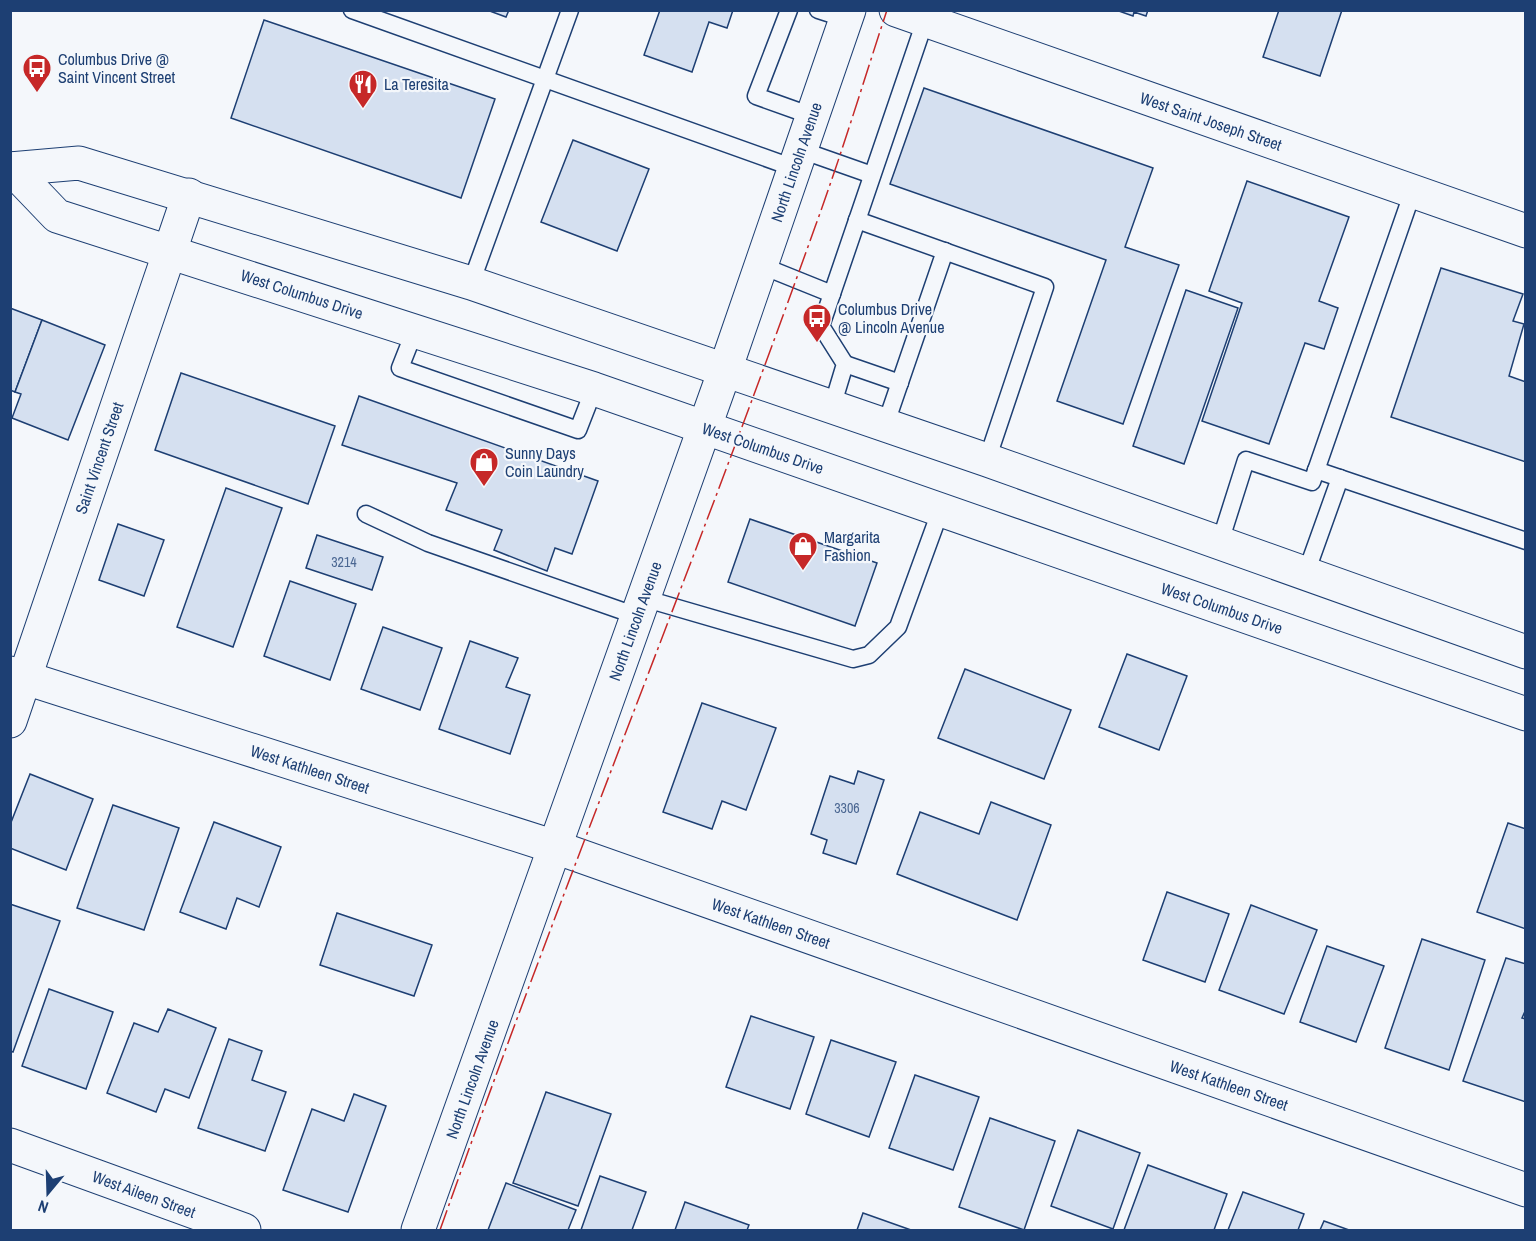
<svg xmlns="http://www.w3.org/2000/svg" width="1536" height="1241" font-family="'Archivo Narrow',sans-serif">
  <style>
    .building { fill: #d5e0f0; stroke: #1d3f73; stroke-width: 1.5 }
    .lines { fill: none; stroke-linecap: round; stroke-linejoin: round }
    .service-casing { stroke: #1d3f73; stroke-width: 19 }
    .minor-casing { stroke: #1d3f73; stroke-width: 35 }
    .secondary-casing { stroke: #1d3f73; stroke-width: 35 }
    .service { stroke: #f4f7fb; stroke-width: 16 }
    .minor { stroke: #f4f7fb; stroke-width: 33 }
    .secondary { stroke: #f4f7fb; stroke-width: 33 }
    .power { stroke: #c62828; stroke-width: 1.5; stroke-dasharray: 21 4.5 3 4.5; stroke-linecap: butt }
    .labels { text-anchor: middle; stroke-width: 4.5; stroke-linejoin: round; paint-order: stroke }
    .number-label { font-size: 14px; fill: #4b6792 }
    .poi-label { font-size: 16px; fill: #1d3f73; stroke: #f4f7fb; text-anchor: start }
    .street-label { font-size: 16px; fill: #1d3f73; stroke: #f4f7fb }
  </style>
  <rect width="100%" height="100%" fill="#f4f7fb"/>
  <!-- building -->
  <g class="building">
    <polygon points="487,10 509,10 506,17"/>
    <polygon points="660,10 733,10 727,28 709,22 692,72 644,55"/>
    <polygon points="1116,10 1148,10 1146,16 1134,12 1133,16"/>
    <polygon points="1279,10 1342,10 1320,76 1263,57"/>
    <polygon points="264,20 495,99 461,198 231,118"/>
    <polygon points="924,88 1153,168 1125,247 1179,265 1123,424 1057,401 1106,260 890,184"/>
    <polygon points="573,140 649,169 617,251 541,222"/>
    <polygon points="1247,181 1349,217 1319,301 1338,308 1324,349 1305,343 1269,444 1202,421 1242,303 1209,291"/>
    <polygon points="1441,268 1523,294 1513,321 1524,324 1509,376 1526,382 1526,462 1391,417"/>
    <polygon points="1186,290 1238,308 1184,464 1133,446"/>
    <polygon points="10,308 42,320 15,392 10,390"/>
    <polygon points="42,320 105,345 68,440 12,418 21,394 15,392"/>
    <polygon points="181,373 335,426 308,504 155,450"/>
    <polygon points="359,396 598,481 572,554 555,548 547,571 494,550 502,530 446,510 457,483 342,445"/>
    <polygon points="226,488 282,508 233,647 177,627"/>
    <polygon points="750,519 877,563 855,626 728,582"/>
    <polygon points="118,524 164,540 144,596 99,580"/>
    <polygon points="317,535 383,557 372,590 306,568"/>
    <polygon points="290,581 356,604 330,680 264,656"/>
    <polygon points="383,627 442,648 420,710 361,689"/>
    <polygon points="470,641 518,658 506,687 530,695 510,754 439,729"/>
    <polygon points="1127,654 1187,676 1159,750 1099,727"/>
    <polygon points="965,669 1071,710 1044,779 938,738"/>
    <polygon points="702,703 776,728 746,810 722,801 712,829 663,812"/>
    <polygon points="858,771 884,780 856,864 823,853 827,840 811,834 830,776 854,784"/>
    <polygon points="30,774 93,799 66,870 10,848 10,825"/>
    <polygon points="991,802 1051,825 1017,920 897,874 920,812 979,834"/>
    <polygon points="113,805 179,828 144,930 77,908"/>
    <polygon points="214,822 281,847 259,907 237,898 226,929 180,912"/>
    <polygon points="1508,823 1526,829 1526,929 1477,912"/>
    <polygon points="1167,892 1229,914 1205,982 1143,960"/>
    <polygon points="10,904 60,921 13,1052 10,1051"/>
    <polygon points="1251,905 1317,930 1284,1014 1219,990"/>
    <polygon points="337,913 432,945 414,996 320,965"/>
    <polygon points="1422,939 1485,960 1449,1070 1385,1048"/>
    <polygon points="1327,946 1384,966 1356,1042 1300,1022"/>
    <polygon points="1506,958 1526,964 1526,1009 1522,1018 1526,1019 1526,1102 1463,1081"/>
    <polygon points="49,989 113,1012 86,1089 22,1066"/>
    <polygon points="168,1009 216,1028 189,1098 165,1089 156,1112 107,1093 134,1023 158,1032"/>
    <polygon points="751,1016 814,1037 790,1109 726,1087"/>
    <polygon points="229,1039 262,1051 252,1080 286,1092 265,1151 198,1128"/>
    <polygon points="831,1040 896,1062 869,1137 806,1114"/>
    <polygon points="915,1075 979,1097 953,1170 889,1148"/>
    <polygon points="546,1092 611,1114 578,1206 513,1183"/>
    <polygon points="354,1094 386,1106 348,1212 283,1190 312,1109 344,1121"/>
    <polygon points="990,1118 1055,1141 1024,1230 959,1207"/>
    <polygon points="1078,1130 1140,1153 1113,1229 1051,1206"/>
    <polygon points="1148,1165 1227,1194 1214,1230 1124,1230"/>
    <polygon points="600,1176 646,1192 632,1230 581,1230"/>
    <polygon points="506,1183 576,1210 568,1230 488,1230"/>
    <polygon points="1243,1192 1304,1214 1298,1230 1228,1230"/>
    <polygon points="685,1202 749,1225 747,1230 675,1230"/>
    <polygon points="863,1213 911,1230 857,1230"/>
    <polygon points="1324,1221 1349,1230 1320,1230"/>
  </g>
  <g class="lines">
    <!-- service casing -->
    <g class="service-casing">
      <g id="service">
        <polyline points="352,10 794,168"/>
        <polyline points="789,10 756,96 812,116"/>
        <polyline points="818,10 846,19"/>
        <polyline points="801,150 872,175"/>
        <polyline points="857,220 1045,287 987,460"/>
        <polyline points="760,265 832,294"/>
        <polyline points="471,283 570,10"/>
        <polyline points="415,330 400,368 578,430 594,389"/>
        <polyline points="845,364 900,383"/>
        <polyline points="832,407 845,364 821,326 925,21"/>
        <polyline points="885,426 945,251"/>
        <polyline points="1316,470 1526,541"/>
        <polyline points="366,514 428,543 637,616"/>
        <polyline points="1220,542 1246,460 1312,482 1413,191"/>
        <polyline points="1306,573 1340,478"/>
        <polyline points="643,598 853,659 869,655 898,627 941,509"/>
      </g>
    </g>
    <!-- minor casing -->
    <g class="minor-casing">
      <g id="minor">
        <polyline points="896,10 1526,231"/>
        <polyline points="10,673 555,847 1526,1190"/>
        <polyline points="10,721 189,195"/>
        <polyline points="10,1145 244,1230"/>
        <polyline points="418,1230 725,370 849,10"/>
      </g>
    </g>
    <!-- secondary casing -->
    <g class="secondary-casing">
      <g id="secondary">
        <polyline points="10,169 79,163 471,283 987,460 1526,652"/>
        <polyline points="12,169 57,216 594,389 1526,714"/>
      </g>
    </g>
    <!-- service -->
    <use href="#service" class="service"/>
    <!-- minor -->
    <use href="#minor" class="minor"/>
    <!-- secondary -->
    <use href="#secondary" class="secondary"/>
    <!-- power -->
    <path class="power" d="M440,1230c119,-336 255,-666 375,-1003 26,-71 48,-144 72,-217"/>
  </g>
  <!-- icons -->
  <defs>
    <g id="bus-pin" transform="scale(1.5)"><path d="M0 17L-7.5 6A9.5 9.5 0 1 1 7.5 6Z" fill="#c62828" stroke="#f4f7fb"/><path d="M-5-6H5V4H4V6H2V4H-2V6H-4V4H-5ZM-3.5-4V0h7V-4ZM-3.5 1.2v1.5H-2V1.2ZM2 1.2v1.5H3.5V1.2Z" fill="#fff"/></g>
    <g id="restaurant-pin" transform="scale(1.5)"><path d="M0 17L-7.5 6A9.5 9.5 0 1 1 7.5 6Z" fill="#c62828" stroke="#f4f7fb"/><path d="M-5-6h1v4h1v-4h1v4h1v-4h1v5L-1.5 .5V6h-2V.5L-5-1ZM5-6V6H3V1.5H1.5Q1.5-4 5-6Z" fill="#fff"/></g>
    <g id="shop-pin" transform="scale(1.5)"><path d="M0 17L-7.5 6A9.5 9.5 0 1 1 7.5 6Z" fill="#c62828" stroke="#f4f7fb"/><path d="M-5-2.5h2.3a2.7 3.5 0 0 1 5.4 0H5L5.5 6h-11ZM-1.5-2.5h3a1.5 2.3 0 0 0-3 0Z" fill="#fff"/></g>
  </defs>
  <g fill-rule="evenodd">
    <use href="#bus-pin" x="37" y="68"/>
    <use href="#restaurant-pin" x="363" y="84"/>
    <use href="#bus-pin" x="817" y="318"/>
    <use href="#shop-pin" x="484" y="462"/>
    <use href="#shop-pin" x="803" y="546"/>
  </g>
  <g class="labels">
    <!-- number labels -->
    <g class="number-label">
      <text x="344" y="567">3214</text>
      <text x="847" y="813">3306</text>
    </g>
    <!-- poi labels -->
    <g class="poi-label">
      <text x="58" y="65">Columbus Drive @<tspan x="58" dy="18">Saint Vincent Street</tspan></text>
      <text x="384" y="90">La Teresita</text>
      <text x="838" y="315">Columbus Drive<tspan x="838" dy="18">@ Lincoln Avenue</tspan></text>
      <text x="505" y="459">Sunny Days<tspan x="505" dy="18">Coin Laundry</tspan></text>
      <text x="824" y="543">Margarita<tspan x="824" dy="18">Fashion</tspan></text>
    </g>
    <!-- street labels -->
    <g class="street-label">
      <text transform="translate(1211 121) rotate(19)" y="6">West Saint Joseph Street</text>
      <text transform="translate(796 162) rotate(-71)" y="6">North Lincoln Avenue</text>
      <text transform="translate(302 294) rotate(18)" y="6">West Columbus Drive</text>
      <text transform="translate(763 448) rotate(19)" y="6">West Columbus Drive</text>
      <text transform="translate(99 458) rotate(-71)" y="6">Saint Vincent Street</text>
      <text transform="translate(1222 608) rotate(19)" y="6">West Columbus Drive</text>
      <text transform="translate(635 621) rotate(-70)" y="6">North Lincoln Avenue</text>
      <text transform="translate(310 769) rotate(18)" y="6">West Kathleen Street</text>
      <text transform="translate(771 923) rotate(19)" y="6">West Kathleen Street</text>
      <text transform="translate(472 1079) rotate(-70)" y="6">North Lincoln Avenue</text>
      <text transform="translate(1229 1085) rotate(19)" y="6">West Kathleen Street</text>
      <text transform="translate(144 1194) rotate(20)" y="6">West Aileen Street</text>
    </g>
  </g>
  <!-- border -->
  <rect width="1536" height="1241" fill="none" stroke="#1d3f73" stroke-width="24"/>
  <!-- north arrow -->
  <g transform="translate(48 1193) rotate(199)" stroke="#f4f7fb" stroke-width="4.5" paint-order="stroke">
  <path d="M0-4.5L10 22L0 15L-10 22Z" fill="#1d3f73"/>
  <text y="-9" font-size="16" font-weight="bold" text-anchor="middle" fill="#1d3f73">N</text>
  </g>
</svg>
